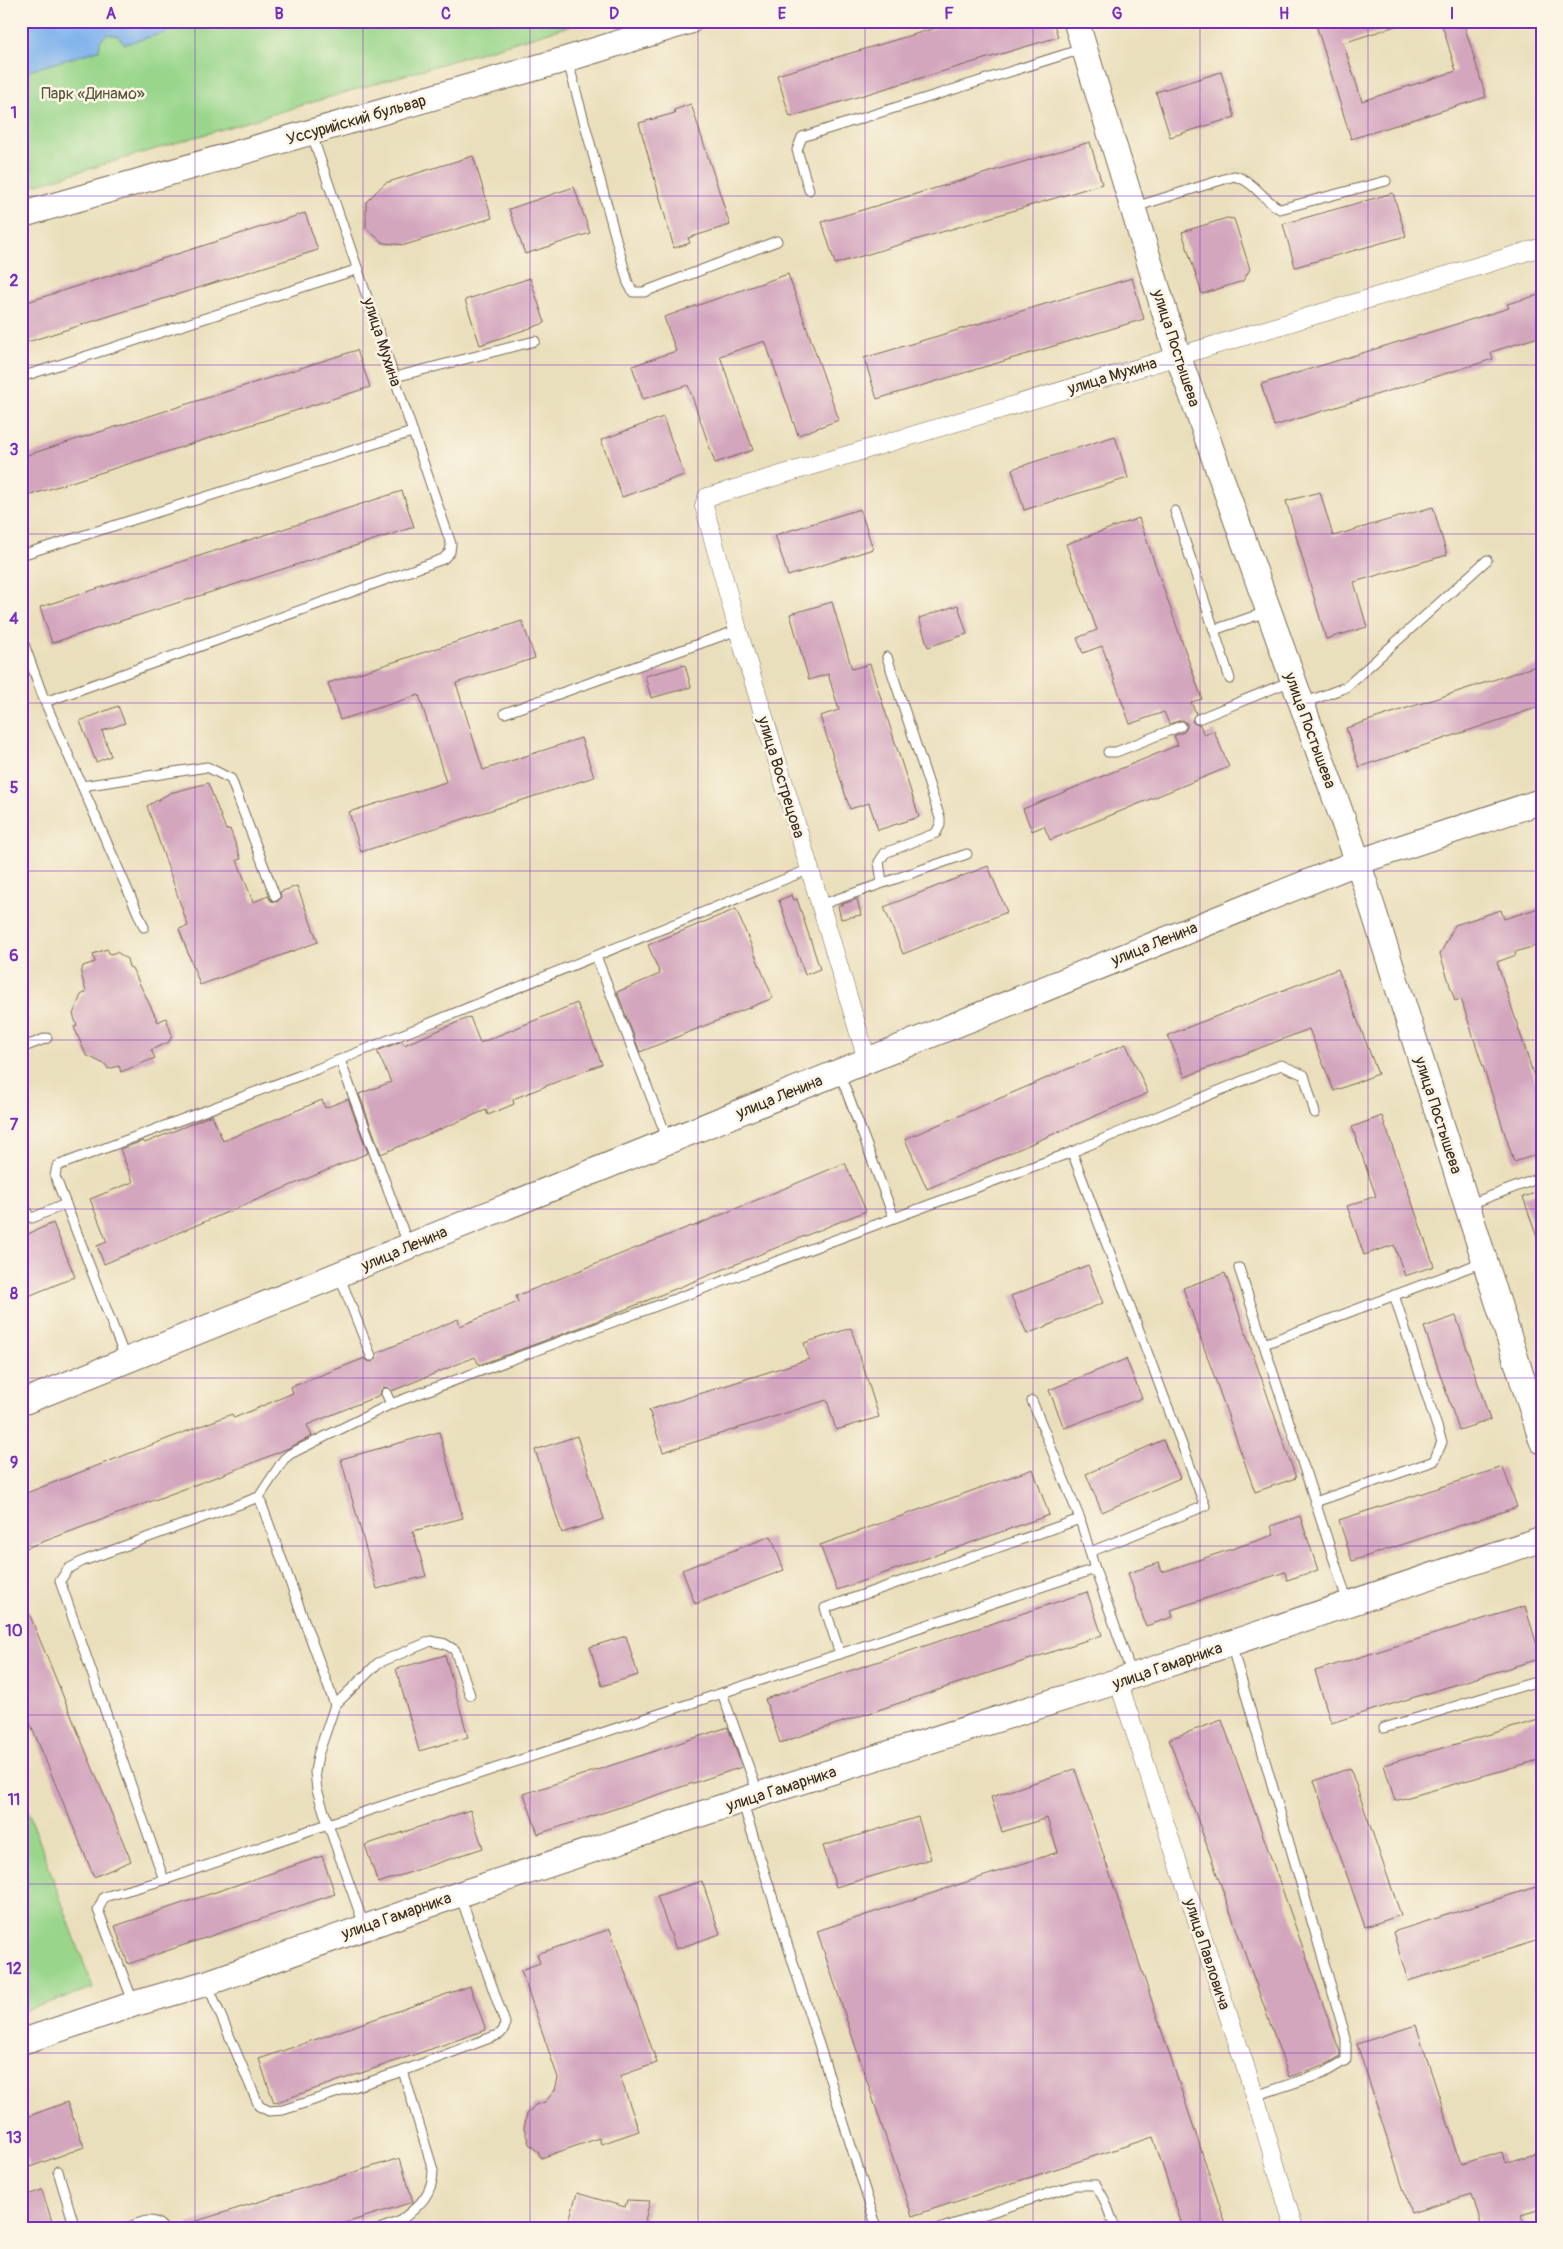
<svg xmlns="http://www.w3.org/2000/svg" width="1563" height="2249" font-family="Pangolin,sans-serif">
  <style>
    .green { fill: #99d68b; stroke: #6a8054 }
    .water { fill: #80b3ed; stroke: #5e6e86 }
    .building { fill: #d3a6be }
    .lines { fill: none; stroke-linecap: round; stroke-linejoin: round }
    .lane-casing { stroke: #786955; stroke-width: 11 }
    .street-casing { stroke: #786955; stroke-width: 19 }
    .secondary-casing { stroke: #786955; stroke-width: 27 }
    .lane { stroke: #fff; stroke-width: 9 }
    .street { stroke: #fff; stroke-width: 18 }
    .secondary { stroke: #fff; stroke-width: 25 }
    .grid { fill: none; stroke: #7b2cbf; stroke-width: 1; stroke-opacity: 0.55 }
    .labels { text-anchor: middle; stroke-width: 5; stroke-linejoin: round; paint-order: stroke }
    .park-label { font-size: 16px; fill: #525539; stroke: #fcf5e5 }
    .street-label { font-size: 16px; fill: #3b2a1e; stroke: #fcf5e5 }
    .neatline { fill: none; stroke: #7b2cbf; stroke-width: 2 }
    .grid-label { font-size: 16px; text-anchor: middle; font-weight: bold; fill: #7b2cbf }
  </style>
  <rect width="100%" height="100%" fill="#fcf5e5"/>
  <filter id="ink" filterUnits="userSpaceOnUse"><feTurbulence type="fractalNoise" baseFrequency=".02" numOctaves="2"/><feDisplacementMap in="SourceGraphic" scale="10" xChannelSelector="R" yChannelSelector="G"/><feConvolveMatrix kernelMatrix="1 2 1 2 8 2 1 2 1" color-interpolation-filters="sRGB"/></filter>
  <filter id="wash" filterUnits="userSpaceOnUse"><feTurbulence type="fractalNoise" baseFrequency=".0096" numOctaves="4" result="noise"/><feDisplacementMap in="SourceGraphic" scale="20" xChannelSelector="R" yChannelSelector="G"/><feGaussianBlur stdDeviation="1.12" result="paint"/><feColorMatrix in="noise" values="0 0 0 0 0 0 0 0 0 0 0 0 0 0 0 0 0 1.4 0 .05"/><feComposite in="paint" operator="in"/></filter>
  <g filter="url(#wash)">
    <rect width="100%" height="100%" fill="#eadfbc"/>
    <!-- green -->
    <g class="green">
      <polygon points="21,21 586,21 21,189"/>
      <polygon points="21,1791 93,1988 21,2012"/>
    </g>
    <!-- water -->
    <polygon class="water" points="21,21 206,21 125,44 118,36 107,34 100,41 99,50 21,73"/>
    <g id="blocks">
      <!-- building -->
      <g class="building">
        <polygon points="959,21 1053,21 1058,37 790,117 777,75"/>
        <polygon points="1315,21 1399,21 1399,25 1343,43 1362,101 1456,71 1441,21 1463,21 1486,97 1351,139"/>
        <polygon points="1221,72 1235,117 1170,137 1156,92"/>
        <polygon points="691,104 730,225 688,238 690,243 674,248 639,123 675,113 674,110"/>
        <polygon points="1090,142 1102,184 835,264 822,222"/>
        <polygon points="473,156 492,218 405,245 383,243 366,228 366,202 385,183"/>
        <polygon points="574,187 590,233 525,254 509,209"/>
        <polygon points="1393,193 1406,236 1295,267 1283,224"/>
        <polygon points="305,213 318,250 21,344 21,304"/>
        <polygon points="1227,218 1234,219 1250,269 1243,281 1202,294 1182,232"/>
        <polygon points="788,274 839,420 798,435 765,341 720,356 753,450 715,463 688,385 643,399 632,366 676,351 664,317"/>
        <polygon points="530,278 545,323 480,345 465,300"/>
        <polygon points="1132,278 1144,319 877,399 864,358"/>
        <polygon points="1542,294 1542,336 1491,352 1493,359 1274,426 1261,384 1509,308 1507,304"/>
        <polygon points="357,350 370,387 21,498 21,457"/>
        <polygon points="663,417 684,475 622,497 601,440"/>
        <polygon points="1115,436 1128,478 1024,510 1012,469"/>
        <polygon points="402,491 414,527 52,643 40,607"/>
        <polygon points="1320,492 1333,536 1433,507 1447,555 1354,582 1367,627 1326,639 1286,501"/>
        <polygon points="860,509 873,549 788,576 775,535"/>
        <polygon points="1139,518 1202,699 1191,702 1196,713 1192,721 1195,724 1200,725 1204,735 1214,731 1229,767 1050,840 1044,826 1032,831 1023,809 1178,745 1174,736 1184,732 1187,727 1187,723 1182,720 1169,724 1164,712 1130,724 1102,646 1083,653 1077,638 1097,630 1066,544"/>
        <polygon points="832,602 852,669 870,664 919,817 878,830 869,803 850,809 820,716 839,710 828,674 809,680 790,614"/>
        <polygon points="958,605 967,634 928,647 919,618"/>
        <polygon points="522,621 535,658 456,683 483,770 581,738 594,777 361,852 349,812 446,782 419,695 340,720 328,683"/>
        <polygon points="1542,664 1542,706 1359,767 1346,728"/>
        <polygon points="685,665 691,687 651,698 645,676"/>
        <polygon points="118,706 125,723 102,731 111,756 96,762 80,721"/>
        <polygon points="208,783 226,830 230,829 241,859 237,860 253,902 268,896 271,901 277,902 281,897 280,892 297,886 318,942 200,985 179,929 188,926 147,806 170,793"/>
        <polygon points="988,866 1007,912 903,954 884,907"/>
        <polygon points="792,895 794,900 797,899 820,969 805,975 779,900"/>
        <polygon points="857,899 861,915 841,919 838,906"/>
        <polygon points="1542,907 1542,944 1515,952 1516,955 1497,962 1542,1101 1542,1153 1514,1162 1461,999 1455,1001 1440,954 1455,925 1501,910 1504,919"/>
        <polygon points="736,909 773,998 640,1052 617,992 660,974 648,945"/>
        <polygon points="107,949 110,954 117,952 127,959 129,967 132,968 158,1022 166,1018 172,1035 169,1042 151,1050 155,1058 121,1072 119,1066 108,1069 106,1065 86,1055 74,1027 77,1026 73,1014 81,995 86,992 81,973 83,966 95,962 93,954"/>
        <polygon points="1338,969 1378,1074 1334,1091 1309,1029 1185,1077 1168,1035"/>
        <polygon points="577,1003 602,1064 513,1099 514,1104 488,1115 486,1110 381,1154 359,1094 391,1082 377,1051 402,1041 404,1045 470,1017 480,1043"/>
        <polygon points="1126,1044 1148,1093 927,1189 905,1139"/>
        <polygon points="348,1099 368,1153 104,1264 97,1246 107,1242 90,1199 133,1182 120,1149 143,1141 145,1143 212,1115 223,1141 322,1100 325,1108"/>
        <polygon points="1382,1116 1434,1266 1405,1276 1394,1245 1364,1255 1347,1206 1376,1196 1352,1127"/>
        <polygon points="845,1163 866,1211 592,1323 479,1365 475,1357 392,1391 389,1388 384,1387 381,1390 380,1395 307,1425 312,1436 291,1447 248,1465 21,1550 21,1495 232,1414 234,1418 293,1393 291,1387 365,1358 368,1361 373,1362 376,1359 377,1353 458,1319 460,1326 518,1302 516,1296 691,1226 692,1227"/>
        <polygon points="1542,1191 1542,1242 1539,1243 1523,1197"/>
        <polygon points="53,1223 75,1277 21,1299 21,1237"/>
        <polygon points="1088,1265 1103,1303 1027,1334 1011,1296"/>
        <polygon points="1225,1273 1296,1478 1255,1492 1183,1288"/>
        <polygon points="1456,1316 1490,1420 1459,1430 1424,1327"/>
        <polygon points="851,1328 879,1417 836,1430 827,1400 663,1452 649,1410 809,1359 804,1343"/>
        <polygon points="1126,1359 1142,1398 1064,1428 1049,1390"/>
        <polygon points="439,1432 463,1518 413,1531 426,1576 377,1589 341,1459"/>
        <polygon points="577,1436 604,1519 562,1533 535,1450"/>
        <polygon points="1163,1440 1180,1478 1102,1512 1086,1474"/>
        <polygon points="1503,1467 1517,1507 1352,1561 1339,1520"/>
        <polygon points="1033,1469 1049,1515 837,1590 820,1545"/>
        <polygon points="1300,1516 1318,1570 1287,1580 1285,1572 1171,1610 1173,1617 1146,1626 1128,1573 1159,1563 1162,1572 1274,1535 1271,1526"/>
        <polygon points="771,1536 784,1570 695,1604 682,1570"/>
        <polygon points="1087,1592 1102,1635 780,1743 765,1699"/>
        <polygon points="21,1594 131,1861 94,1877 21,1701"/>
        <polygon points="1525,1606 1541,1658 1331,1723 1315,1671"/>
        <polygon points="626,1636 638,1675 602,1686 590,1647"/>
        <polygon points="445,1655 468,1737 419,1751 396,1669"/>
        <polygon points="1542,1719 1542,1759 1395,1801 1384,1765"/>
        <polygon points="1222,1720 1340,2052 1340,2056 1329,2063 1289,2077 1169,1739"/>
        <polygon points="728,1727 742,1767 538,1834 524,1794"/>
        <polygon points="1350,1768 1401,1915 1365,1927 1314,1781"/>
        <polygon points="1075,1769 1227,2228 1183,2228 1153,2137 912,2216 817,1931 1058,1852 1047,1818 1002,1832 991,1797"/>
        <polygon points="470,1810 483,1848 378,1883 365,1845"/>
        <polygon points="918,1817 931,1859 836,1887 823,1846"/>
        <polygon points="322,1856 335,1894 128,1964 115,1926"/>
        <polygon points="702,1881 720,1934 676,1949 657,1896"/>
        <polygon points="1542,1885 1542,1939 1408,1981 1393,1932"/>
        <polygon points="610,1929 657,2063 620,2076 639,2131 601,2144 599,2138 541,2158 538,2152 529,2144 524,2128 527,2114 535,2105 545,2102 555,2090 558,2078 521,1970 540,1963 537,1954"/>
        <polygon points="470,1986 486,2030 274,2103 259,2059"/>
        <polygon points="1416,2025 1461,2164 1502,2152 1505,2163 1542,2152 1542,2208 1522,2214 1526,2228 1482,2228 1472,2194 1411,2213 1357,2044"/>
        <polygon points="67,2102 84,2147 30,2167 21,2143 21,2119"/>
        <polygon points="400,2158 413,2202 329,2228 188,2228 187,2224"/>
        <polygon points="42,2190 54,2228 21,2228 21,2197"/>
        <polygon points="577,2193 625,2207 627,2200 650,2201 643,2228 567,2228"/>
      </g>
    </g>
  </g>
  <g filter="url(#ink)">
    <use href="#blocks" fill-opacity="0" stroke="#786955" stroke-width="1"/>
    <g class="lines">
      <!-- lane casing -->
      <g class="lane-casing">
        <g id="lane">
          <polyline points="568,62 628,283 633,292 644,292 777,241"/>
          <polyline points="809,190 797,150 802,137 1082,49"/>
          <path d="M1135,207l99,-31c19,4 29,24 46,33l106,-28"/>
          <polyline points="21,377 359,269"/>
          <polyline points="395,377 535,341"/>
          <polyline points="1175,511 1214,630 1266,612"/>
          <polyline points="21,555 412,432"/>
          <polyline points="1214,630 1230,679"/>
          <polyline points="21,636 45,702 443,559 450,552 451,544 312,135"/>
          <polyline points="45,702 144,927"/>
          <polyline points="1304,703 1346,687 1487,560"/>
          <polyline points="505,713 738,630"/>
          <polyline points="1198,719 1291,681"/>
          <polyline points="1108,752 1116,752 1181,726"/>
          <polyline points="82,786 207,767 231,779 275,896"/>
          <polyline points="882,882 879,862 885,853 936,833 940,825 940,818 887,657"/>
          <polyline points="820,905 967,854"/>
          <polyline points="21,925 23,924"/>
          <polyline points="596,956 668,1140"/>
          <polyline points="21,1048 47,1038"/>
          <polyline points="340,1060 408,1244"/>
          <polyline points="1072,1152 1205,1506 1090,1552"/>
          <polyline points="21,1198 28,1215 32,1218 66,1204"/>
          <polyline points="1470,1204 1542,1177"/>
          <polyline points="894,1218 1072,1152 1281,1065 1304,1075 1315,1113"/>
          <polyline points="1239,1268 1348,1603"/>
          <polyline points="339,1275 371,1356"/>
          <polyline points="1264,1344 1483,1262"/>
          <polyline points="126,1360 55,1176 57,1166 317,1069 810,869"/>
          <polyline points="386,1393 391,1404"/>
          <polyline points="1032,1401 1080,1519"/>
          <polyline points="259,1497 335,1705 318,1755 315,1772 317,1790 328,1824 722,1693 758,1793"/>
          <polyline points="1315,1502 1434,1461 1442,1442 1394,1295"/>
          <polyline points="1231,1644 1346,2038 1346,2060 1324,2073 1255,2096"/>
          <polyline points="840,1654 825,1608 1080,1519 1095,1569"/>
          <polyline points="722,1693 1095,1569 1132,1675"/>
          <polyline points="335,1705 378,1663 431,1641 445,1644 455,1650 470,1695"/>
          <polyline points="1384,1728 1542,1680"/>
          <polyline points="742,1801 877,2228"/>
          <polyline points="164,1880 60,1581 68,1569 83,1561 259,1497 284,1459 290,1454 391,1404 894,1218 840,1074"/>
          <polyline points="207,1983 259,2106 269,2111 283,2110 403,2071"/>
          <polyline points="134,2004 98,1910 104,1897 164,1880 328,1824 364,1925"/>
          <polyline points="58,2171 75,2228"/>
          <path d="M127,2228c12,-5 26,-13 36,0"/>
          <polyline points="382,2228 399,2222"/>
          <path d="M397,2228l2,-6c18,-15 34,-26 34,-52l-30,-99 97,-37 4,-5 1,-6 -45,-128"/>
          <polyline points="942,2228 1075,2185 1096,2185 1105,2201 1115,2228"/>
        </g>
      </g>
      <!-- street casing -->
      <g class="street-casing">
        <g id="street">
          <polyline points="867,1060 738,630 704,506 707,497 1542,247"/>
          <polyline points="1118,1681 1255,2096 1294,2228"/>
        </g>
      </g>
      <!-- secondary casing -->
      <g class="secondary-casing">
        <g id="secondary">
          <polyline points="1076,21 1178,356 1358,862 1542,1441"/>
          <polyline points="21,215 567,59 690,21"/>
          <polyline points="21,1403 1358,862 1542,801"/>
          <polyline points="21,2042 134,2004 207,1983 460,1894 758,1795 1118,1681 1542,1539"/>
        </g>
      </g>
      <!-- lane -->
      <use href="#lane" class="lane"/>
      <!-- street -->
      <use href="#street" class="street"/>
      <!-- secondary -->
      <use href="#secondary" class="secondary"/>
    </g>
  </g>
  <!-- grid -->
  <path class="grid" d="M195,21v2207M363,21v2207M530,21v2207M698,21v2207M865,21v2207M1033,21v2207M1200,21v2207M1368,21v2207M21,196h1521M21,365h1521M21,534h1521M21,703h1521M21,871h1521M21,1040h1521M21,1209h1521M21,1378h1521M21,1546h1521M21,1715h1521M21,1884h1521M21,2053h1521"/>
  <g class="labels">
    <!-- park labels -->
    <g class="park-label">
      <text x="93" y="99">Парк «Динамо»</text>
    </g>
    <!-- street labels -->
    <g class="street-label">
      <text transform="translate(356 119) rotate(-16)" y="6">Уссурийский бульвар</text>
      <text transform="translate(383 342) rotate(72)" y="6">улица Мухина</text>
      <text transform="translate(1177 348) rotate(72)" y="6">улица Постышева</text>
      <text transform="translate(1112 375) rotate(-17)" y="6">улица Мухина</text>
      <text transform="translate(1311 730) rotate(70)" y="6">улица Постышева</text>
      <text transform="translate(782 777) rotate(73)" y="6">улица Вострецова</text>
      <text transform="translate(1154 943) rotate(-22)" y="6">улица Ленина</text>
      <text transform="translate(779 1096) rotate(-22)" y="6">улица Ленина</text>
      <text transform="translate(1439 1115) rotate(72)" y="6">улица Постышева</text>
      <text transform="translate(404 1248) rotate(-23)" y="6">улица Ленина</text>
      <text transform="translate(1167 1665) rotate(-19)" y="6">улица Гамарника</text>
      <text transform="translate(781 1788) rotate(-18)" y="6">улица Гамарника</text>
      <text transform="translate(396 1915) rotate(-19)" y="6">улица Гамарника</text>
      <text transform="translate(1208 1954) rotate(72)" y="6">улица Павловича</text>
    </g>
  </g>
  <!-- margin -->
  <rect width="1563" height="2249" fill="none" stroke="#fcf5e5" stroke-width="55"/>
  <rect x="28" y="28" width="1508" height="2194" class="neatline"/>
  <g class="grid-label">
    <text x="111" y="19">A</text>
    <text x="279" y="19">B</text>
    <text x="446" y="19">C</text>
    <text x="614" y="19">D</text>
    <text x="782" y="19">E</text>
    <text x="949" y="19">F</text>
    <text x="1117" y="19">G</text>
    <text x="1284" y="19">H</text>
    <text x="1452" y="19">I</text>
    <text x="14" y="118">1</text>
    <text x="14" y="286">2</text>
    <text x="14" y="455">3</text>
    <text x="14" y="624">4</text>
    <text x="14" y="793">5</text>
    <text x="14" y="961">6</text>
    <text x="14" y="1130">7</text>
    <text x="14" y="1299">8</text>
    <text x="14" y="1468">9</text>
    <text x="14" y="1636">10</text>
    <text x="14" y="1805">11</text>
    <text x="14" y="1974">12</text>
    <text x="14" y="2143">13</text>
  </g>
</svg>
